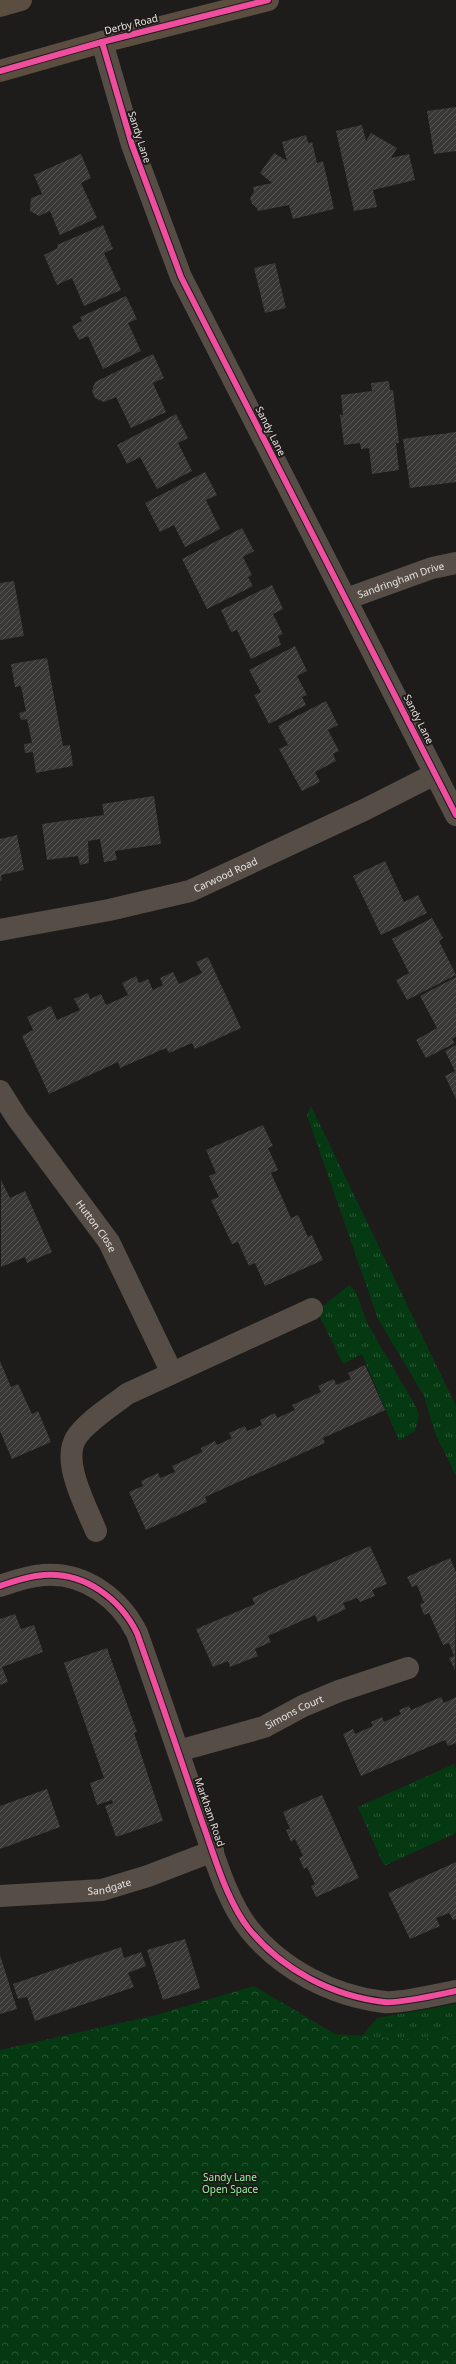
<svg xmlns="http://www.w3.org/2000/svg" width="456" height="2364" font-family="'Noto Sans',sans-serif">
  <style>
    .grass { fill: url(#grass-tufts) }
    .park { fill: url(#park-crowns) }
    .building { fill: url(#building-hatch) }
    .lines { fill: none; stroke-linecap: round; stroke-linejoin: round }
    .minor { stroke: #564e46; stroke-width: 22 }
    .highway { stroke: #5b4d3f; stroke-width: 22 }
    .cycleway-casing { stroke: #1f1b19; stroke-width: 8 }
    .cycleway { stroke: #ef4d9e; stroke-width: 6 }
    .labels { text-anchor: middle; stroke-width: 4; stroke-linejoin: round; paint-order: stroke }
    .street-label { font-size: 10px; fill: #e7e4e3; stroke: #1f1b19 }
    .park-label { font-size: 10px; fill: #91f79e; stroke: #1f1b19 }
  </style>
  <defs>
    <pattern id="grass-tufts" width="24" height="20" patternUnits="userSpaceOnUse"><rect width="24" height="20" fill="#043911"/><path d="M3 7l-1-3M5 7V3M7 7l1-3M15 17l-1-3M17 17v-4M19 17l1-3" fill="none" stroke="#295634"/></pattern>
    <pattern id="park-crowns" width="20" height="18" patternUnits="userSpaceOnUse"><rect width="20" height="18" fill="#043911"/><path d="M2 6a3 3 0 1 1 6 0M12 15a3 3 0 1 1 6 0" fill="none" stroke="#295634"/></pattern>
    <pattern id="building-hatch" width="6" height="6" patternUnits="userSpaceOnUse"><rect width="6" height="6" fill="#3a3837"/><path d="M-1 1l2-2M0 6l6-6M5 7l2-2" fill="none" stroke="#565554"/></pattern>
  </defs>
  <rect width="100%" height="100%" fill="#1e1c1a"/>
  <!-- grass -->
  <g class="grass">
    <polygon points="311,1106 456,1406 456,1476 435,1433 424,1396 378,1319 307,1115"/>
    <polygon points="349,1285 356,1292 367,1323 415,1405 419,1415 415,1431 399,1441 362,1354 343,1364 317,1311"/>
    <polygon points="454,1764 456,1769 456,1833 384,1866 358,1807"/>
    <polygon points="456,2004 456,2107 332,2071 377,2018"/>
  </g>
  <!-- park -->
  <polygon class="park" points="254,1986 335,2034 420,2040 456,2032 456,2364 0,2364 0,2050 156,2015"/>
  <!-- building -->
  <g class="building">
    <polygon points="456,107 456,151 434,154 427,111"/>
    <polygon points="362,125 366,141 371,133 397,148 391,158 409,154 415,180 373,190 377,207 354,211 336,131"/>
    <polygon points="306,135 308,143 312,142 317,163 323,161 334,209 293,219 289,205 258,211 257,208 252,204 250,198 254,192 253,187 272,183 260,173 274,153 287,161 282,142"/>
    <polygon points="81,154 91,178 81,183 97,218 60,235 50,211 39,216 30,211 31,198 42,194 34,175"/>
    <polygon points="103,225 113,249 104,253 121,290 84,306 72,278 57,285 44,255 58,248 57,245"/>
    <polygon points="275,263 286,308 265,313 254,268"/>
    <polygon points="126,296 137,319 128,323 141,351 103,369 88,336 79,340 72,326 82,321 80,317"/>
    <polygon points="153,354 164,378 153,383 166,412 131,428 116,397 104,402 95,398 92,391 95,382"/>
    <polygon points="389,381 390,390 393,390 399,443 396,443 399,470 372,474 369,448 361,449 360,443 344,445 340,415 343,415 341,395 372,391 371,383"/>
    <polygon points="176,414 188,438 178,443 192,471 157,489 140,457 127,464 117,445"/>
    <polygon points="456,432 456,482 410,488 403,439"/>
    <polygon points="205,472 217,495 206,500 220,529 185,547 174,525 160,532 145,503"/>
    <polygon points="242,528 254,551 243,557 252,575 248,577 253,586 207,609 182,559"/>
    <polygon points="14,581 24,636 0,640 0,583"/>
    <polygon points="272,585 283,609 273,614 283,634 278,636 281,645 251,659 237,630 231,632 221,610"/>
    <polygon points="295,646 307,671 297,676 307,695 302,697 306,705 269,724 254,695 261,692 249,670"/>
    <polygon points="47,658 63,746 70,745 73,766 36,773 33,752 25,753 24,744 32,743 27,719 21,720 19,713 26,711 21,686 15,687 11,664"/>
    <polygon points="326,701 338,725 328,730 339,751 333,754 336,761 315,772 320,782 302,791 279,749 288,745 278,726"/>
    <polygon points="154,796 161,844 115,851 117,860 104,862 100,839 88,841 89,863 80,865 78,856 47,860 42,824 104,815 102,804"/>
    <polygon points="17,835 24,870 1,875 2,880 0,881 0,839"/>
    <polygon points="385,861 404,902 418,895 427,913 381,935 353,876"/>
    <polygon points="432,918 443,938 439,941 456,975 407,1000 396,980 409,973 392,939"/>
    <polygon points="208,957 241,1028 195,1049 192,1043 169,1053 166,1048 120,1068 118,1062 49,1094 22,1036 33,1030 27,1017 51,1006 57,1020 80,1010 74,999 88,993 90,999 101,994 106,1005 128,995 122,983 136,976 139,983 148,979 153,990 163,985 160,978 173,972 179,984 202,973 196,962"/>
    <polygon points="456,977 456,1037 452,1039 455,1043 426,1058 416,1040 437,1028 420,996"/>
    <polygon points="456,1045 456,1099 445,1076 455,1071 445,1051"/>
    <polygon points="263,1125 273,1146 268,1148 278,1170 271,1173 291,1218 298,1215 308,1237 312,1235 323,1260 265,1286 255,1263 249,1266 238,1242 232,1244 211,1200 219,1197 209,1176 216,1173 206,1150"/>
    <polygon points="1,1180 10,1198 25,1191 52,1252 27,1263 25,1257 1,1267"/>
    <polygon points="0,1361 11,1387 18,1384 32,1414 38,1411 51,1442 12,1459 0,1431"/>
    <polygon points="365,1365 385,1410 323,1438 325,1443 205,1497 207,1502 146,1530 129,1492 143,1486 141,1481 158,1473 160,1478 175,1472 172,1466 202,1452 201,1448 215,1441 217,1445 232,1438 229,1433 245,1426 247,1431 262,1425 260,1420 275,1413 277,1418 295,1410 292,1405 321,1392 318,1386 334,1379 336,1385 351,1379 348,1373"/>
    <polygon points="370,1546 387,1584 372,1590 375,1596 360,1602 357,1598 343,1603 346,1609 318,1622 315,1615 268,1636 271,1642 255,1649 258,1656 230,1667 228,1661 213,1667 196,1629 255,1604 252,1598"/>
    <polygon points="450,1558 456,1572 455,1670 449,1658 454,1656 449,1643 443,1645 429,1613 424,1615 420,1604 424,1603 417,1585 412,1587 407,1577"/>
    <polygon points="15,1614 21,1629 34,1625 43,1652 2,1667 8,1682 0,1685 0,1619"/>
    <polygon points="107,1648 137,1732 134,1733 163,1821 116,1837 105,1806 113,1803 112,1800 97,1805 90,1783 104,1778 64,1663"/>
    <polygon points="441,1697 444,1703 456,1697 456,1743 448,1746 445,1740 361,1776 343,1734 353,1729 355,1734 373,1726 371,1722 382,1717 384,1722 401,1714 399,1710 409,1706 411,1710"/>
    <polygon points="47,1789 60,1827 0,1849 0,1806"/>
    <polygon points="322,1795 359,1878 316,1897 311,1886 315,1884 307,1867 304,1869 299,1858 303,1856 295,1839 291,1842 286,1830 290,1829 283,1812"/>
    <polygon points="456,1862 456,1919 453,1920 449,1913 436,1918 440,1926 410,1939 388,1893"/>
    <polygon points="185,1939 200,1988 163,2000 147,1950"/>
    <polygon points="121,1947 124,1958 141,1952 146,1966 128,1973 134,1987 35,2021 27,1997 18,1999 13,1984"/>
    <polygon points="0,1955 17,2009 0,2014"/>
  </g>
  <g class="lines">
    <!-- minor -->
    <g class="minor">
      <polyline points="102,42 132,145 181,277 456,815"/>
      <path id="s1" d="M346,599l86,-31 24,-5"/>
      <path id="s2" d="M0,930l109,-20 81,-19 174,-81 71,-36"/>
      <path id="s3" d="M0,1091l17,27 92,124 63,131"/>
      <path d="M96,1531c-9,-23 -35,-69 -20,-93 10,-16 36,-32 51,-44l185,-85"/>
      <path d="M0,1586c14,-5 29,-10 44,-11 41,-3 76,24 93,58 22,62 43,124 64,186 13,35 25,81 48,110 33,41 84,67 135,73 14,2 57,-8 72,-11"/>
      <path id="s4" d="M178,1751l86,-24 39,-21 36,-15 69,-23"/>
      <path id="s5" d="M0,1896l102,-6 46,-14 65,-25"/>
    </g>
    <!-- highway -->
    <g class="highway">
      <polyline points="0,6 21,0"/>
      <polyline points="0,71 102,42 268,0"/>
    </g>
    <!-- cycleway casing -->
    <g class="cycleway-casing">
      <g id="cycleway">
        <polyline points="102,42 132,145 181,277 456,815"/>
        <polyline points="0,71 102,42 268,0"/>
        <path d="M0,1586c14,-5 29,-10 44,-11 41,-3 76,24 93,58 22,62 43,124 64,186 13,35 25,81 48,110 33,41 84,67 135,73 14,2 57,-8 72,-11"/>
      </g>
    </g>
    <!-- cycleway -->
    <use href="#cycleway" class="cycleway"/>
  </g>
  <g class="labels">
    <!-- street labels -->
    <g class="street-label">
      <text transform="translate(131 24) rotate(-14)" y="4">Derby Road</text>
      <text transform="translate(140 137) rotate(72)" y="4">Sandy Lane</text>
      <text transform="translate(271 431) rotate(63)" y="4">Sandy Lane</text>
      <text dy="4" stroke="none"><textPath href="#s1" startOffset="58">Sandringham Drive</textPath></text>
      <text transform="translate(419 719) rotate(63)" y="4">Sandy Lane</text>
      <text dy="4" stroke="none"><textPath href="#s2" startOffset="233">Carwood Road</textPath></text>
      <text dy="4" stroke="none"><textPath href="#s3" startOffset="166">Hutton Close</textPath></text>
      <text dy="4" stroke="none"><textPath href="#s4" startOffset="123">Simons Court</textPath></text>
      <text transform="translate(210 1812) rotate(71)" y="4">Markham Road</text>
      <text dy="4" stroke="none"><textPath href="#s5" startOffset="110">Sandgate</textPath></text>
    </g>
    <!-- park labels -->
    <g class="park-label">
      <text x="230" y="2181">Sandy Lane<tspan x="230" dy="12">Open Space</tspan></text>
    </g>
  </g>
</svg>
